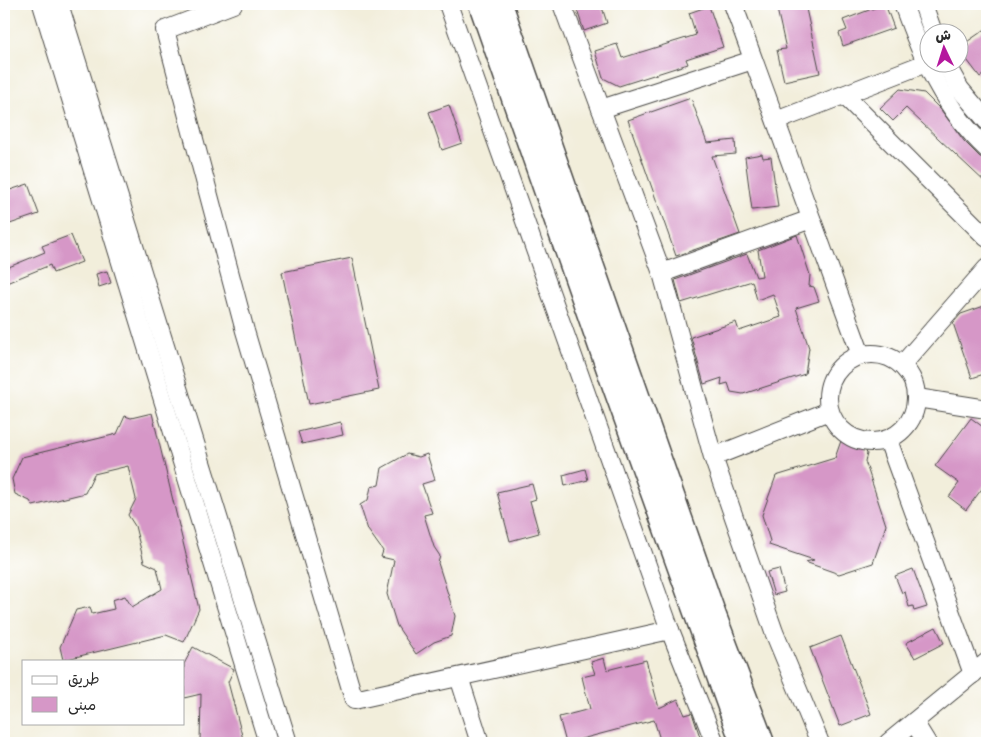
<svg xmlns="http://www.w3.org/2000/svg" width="991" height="747" font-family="Mynerve,'Playpen Sans Arabic',sans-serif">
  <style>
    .building { fill: #d697c7 }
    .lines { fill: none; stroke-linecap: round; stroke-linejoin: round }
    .minor-casing { stroke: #494845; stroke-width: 20 }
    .major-casing { stroke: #494845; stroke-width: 25 }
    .minor { stroke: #fff; stroke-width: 18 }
    .major { stroke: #fff; stroke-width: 22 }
  </style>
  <rect width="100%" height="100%" fill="#fff"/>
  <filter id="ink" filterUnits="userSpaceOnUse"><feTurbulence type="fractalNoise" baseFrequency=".02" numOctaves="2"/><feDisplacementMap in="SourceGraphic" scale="10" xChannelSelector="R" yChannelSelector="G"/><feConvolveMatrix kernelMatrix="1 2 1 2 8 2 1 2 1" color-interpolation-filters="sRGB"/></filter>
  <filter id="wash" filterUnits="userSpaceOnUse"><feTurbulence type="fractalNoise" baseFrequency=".0096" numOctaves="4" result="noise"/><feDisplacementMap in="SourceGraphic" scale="20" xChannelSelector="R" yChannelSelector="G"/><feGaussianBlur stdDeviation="1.12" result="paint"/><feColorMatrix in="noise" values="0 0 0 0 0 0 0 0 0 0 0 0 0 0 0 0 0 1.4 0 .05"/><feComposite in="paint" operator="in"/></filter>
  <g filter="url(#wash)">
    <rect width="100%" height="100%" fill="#f2eedb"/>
    <g id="blocks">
      <!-- building -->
      <g class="building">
        <polygon points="575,4 601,4 607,23 584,31"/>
        <polygon points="805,4 820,73 784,81 777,50 786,49 777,9"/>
        <polygon points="885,4 894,28 843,46 839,33 847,30 843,20"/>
        <polygon points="709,6 723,47 686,59 688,64 619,86 603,78 595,51 617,44 622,58 696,35 689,13"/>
        <polygon points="987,28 987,72 980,77 958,48"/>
        <polygon points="900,89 924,93 941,110 964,141 980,157 987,159 987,184 906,108 893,121 880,108"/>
        <polygon points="691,98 707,143 735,140 736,154 712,156 740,234 676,256 628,120"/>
        <polygon points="449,105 462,143 442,150 429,112"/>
        <polygon points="762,154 763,158 771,157 778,207 752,210 745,157"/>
        <polygon points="28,184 39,214 4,226 4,192"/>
        <polygon points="71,235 82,262 53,273 50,265 4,284 4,269 45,252 42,246"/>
        <polygon points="797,235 810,275 809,286 814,287 819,301 796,308 809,348 805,374 743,394 731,392 728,383 721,385 722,378 704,384 691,337 736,322 739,331 781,317 773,294 757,300 752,281 681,303 675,280 747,254 756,277 762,276 758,250"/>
        <polygon points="352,258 379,390 309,404 282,272"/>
        <polygon points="107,271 111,283 99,287 96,274"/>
        <polygon points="987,305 987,373 972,378 953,323 961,314"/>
        <polygon points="152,413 199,609 184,642 166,635 63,660 60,647 76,610 90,607 92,614 114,609 112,600 125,596 132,607 162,589 157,568 144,562 135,526 128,515 136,499 128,466 94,474 85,493 33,506 30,501 15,494 12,479 22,457 117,434 125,416 131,418"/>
        <polygon points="971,418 987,430 987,482 966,510 949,497 959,483 935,466"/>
        <polygon points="340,422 343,435 302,444 298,432"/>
        <polygon points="843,435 863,442 867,454 865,461 886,525 873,563 839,574 805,562 814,560 769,545 770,541 762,515 776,476 835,458"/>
        <polygon points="407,454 419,457 427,454 435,480 422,484 432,513 424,515 434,547 440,556 438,563 455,616 451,636 434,642 416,654 397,626 387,594 394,560 381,557 383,551 368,530 360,505 368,500 371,487 379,485 382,468"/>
        <polygon points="585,469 588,480 565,486 563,475"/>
        <polygon points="532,484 536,499 530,501 539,533 510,541 497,492"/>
        <polygon points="779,569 785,592 774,595 767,572"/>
        <polygon points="913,569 927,607 914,611 913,606 909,607 905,592 902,593 895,576"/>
        <polygon points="936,627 944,643 915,658 906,643"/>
        <polygon points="841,636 871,714 840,726 810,648"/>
        <polygon points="193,647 234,669 228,682 244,743 200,743 201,694 184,698 184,664"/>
        <polygon points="604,658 607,670 646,660 659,708 678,699 685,715 692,713 702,743 661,743 654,720 566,743 559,717 590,709 582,677 595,674 591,662"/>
      </g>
    </g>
  </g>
  <g filter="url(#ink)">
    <use href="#blocks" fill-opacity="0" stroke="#494845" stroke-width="1"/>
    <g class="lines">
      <!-- minor casing -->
      <g class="minor-casing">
        <g id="minor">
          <polyline points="42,4 268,743"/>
          <polyline points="59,4 288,743"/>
          <polyline points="233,4 165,30 245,331 354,700 670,630 715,743"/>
          <polyline points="448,4 670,630"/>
          <polyline points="562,4 662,273 713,457 774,632 820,743"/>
          <polyline points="733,4 861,355"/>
          <path d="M903,4c19,54 41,105 84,145"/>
          <polyline points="923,4 933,32"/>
          <polyline points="945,62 960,89 987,121"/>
          <polyline points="844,95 987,238"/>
          <polyline points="601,109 753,60"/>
          <polyline points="776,121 926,63"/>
          <polyline points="662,273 811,219"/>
          <circle cx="872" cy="398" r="44"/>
          <polyline points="902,365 987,268"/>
          <polyline points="917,398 987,409"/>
          <polyline points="888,440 973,674"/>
          <polyline points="713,457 829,411"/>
          <polyline points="459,677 480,743"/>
          <polyline points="914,722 927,743"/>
          <polyline points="888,743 987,662"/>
        </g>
      </g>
      <!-- major casing -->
      <g class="major-casing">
        <g id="major">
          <polyline points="480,4 613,384 742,743"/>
          <polyline points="501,4 715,616 763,743"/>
        </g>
      </g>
      <!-- minor -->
      <use href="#minor" class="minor"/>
      <!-- major -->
      <use href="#major" class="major"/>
    </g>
  </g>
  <!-- margin -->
  <rect width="991" height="747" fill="none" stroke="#fff" stroke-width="20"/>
  <!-- legend -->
  <rect x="22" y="660" width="162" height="65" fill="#ffffff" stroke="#aaaaaa"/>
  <rect x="32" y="676" width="25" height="8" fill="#ffffff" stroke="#aaaaaa"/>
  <text x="68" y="684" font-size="15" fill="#2b2b2b">طريق</text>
  <rect x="32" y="697" width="25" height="15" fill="#d697c7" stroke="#aaaaaa"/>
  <text x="68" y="710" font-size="15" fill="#2b2b2b">مبنى</text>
  <!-- north arrow -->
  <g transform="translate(944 48) rotate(356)"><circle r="24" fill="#ffffff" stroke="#aaaaaa"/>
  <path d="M0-4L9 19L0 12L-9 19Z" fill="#b5179e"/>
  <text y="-8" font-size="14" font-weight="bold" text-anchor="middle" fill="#2b2b2b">ش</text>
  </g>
</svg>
